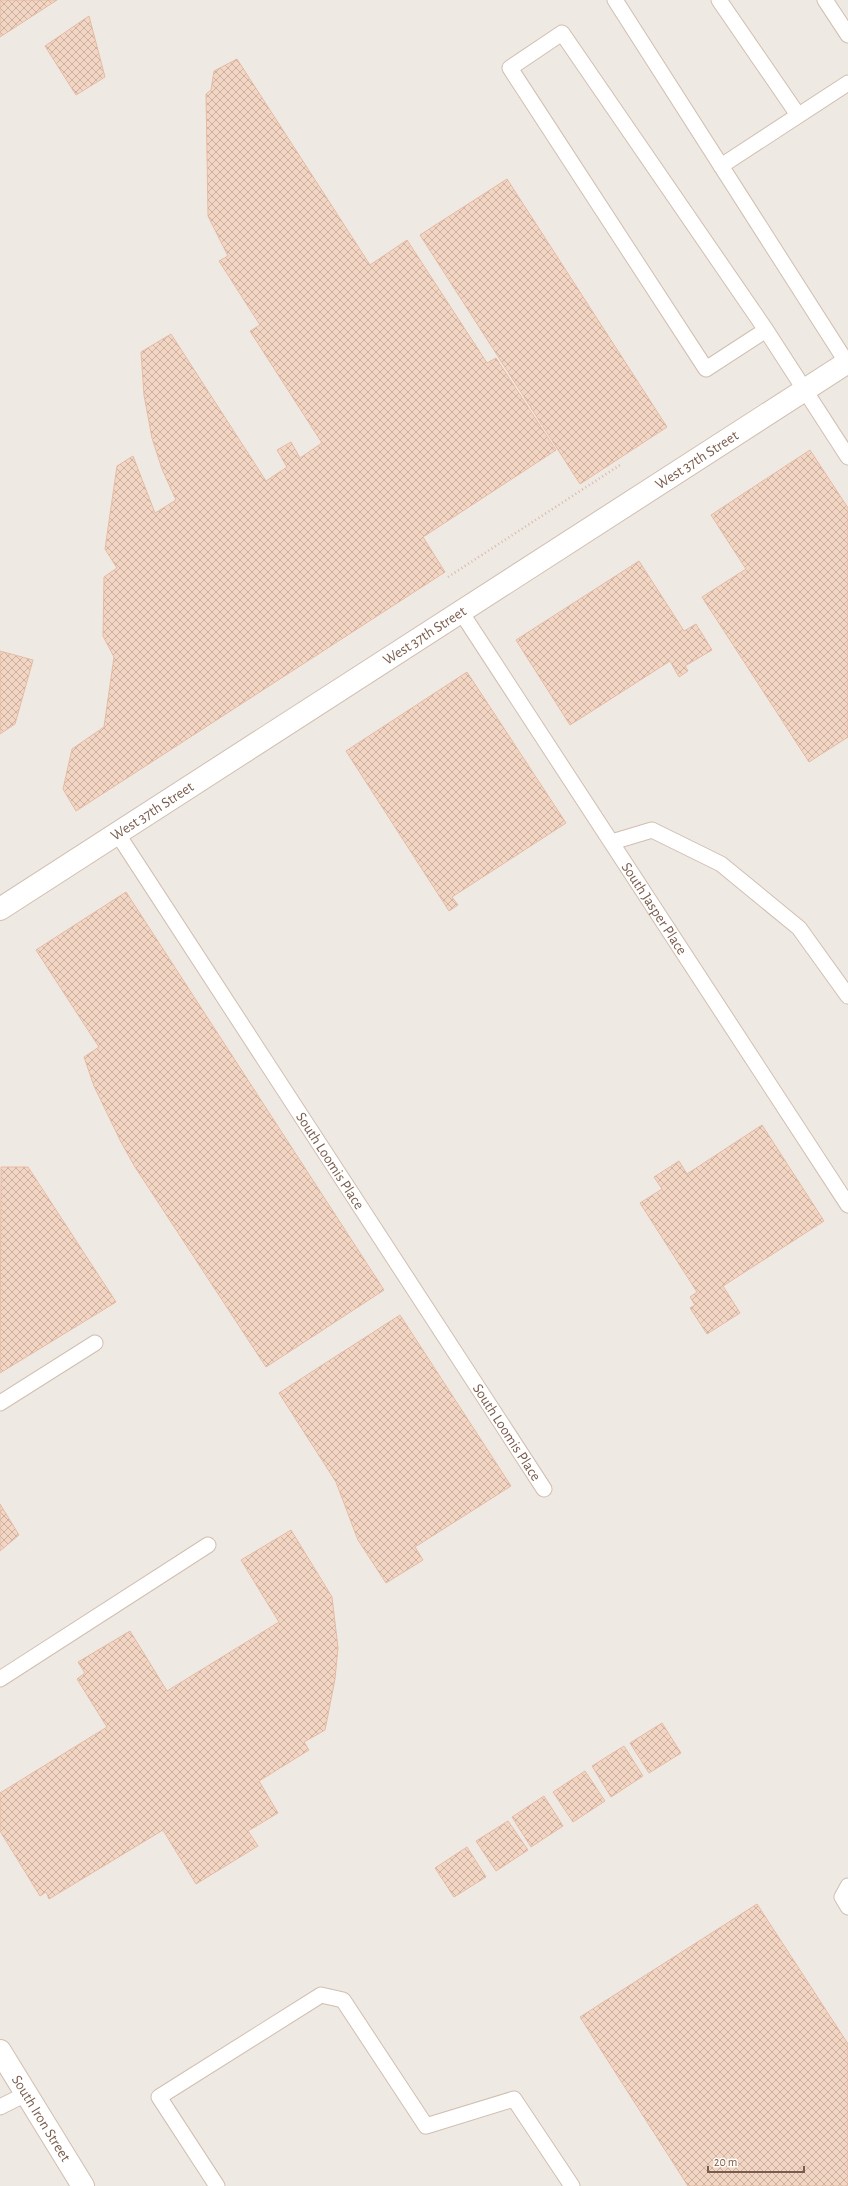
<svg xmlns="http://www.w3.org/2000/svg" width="848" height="2186" font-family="'Alegreya Sans',sans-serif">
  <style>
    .industrial { fill: #efe9e4 }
    .building { fill: url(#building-cross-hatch); stroke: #e6bba3 }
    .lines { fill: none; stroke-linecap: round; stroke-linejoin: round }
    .service-casing { stroke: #d1beb0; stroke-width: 17 }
    .minor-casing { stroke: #d1beb0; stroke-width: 24 }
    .path { stroke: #d9b8a5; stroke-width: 2.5; stroke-dasharray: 1 3; stroke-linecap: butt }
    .service { stroke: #fff; stroke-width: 15 }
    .minor { stroke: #fff; stroke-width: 22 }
    .labels { text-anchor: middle; stroke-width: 3.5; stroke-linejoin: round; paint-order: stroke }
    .street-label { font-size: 15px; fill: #7a5c4d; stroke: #fffaf3 }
  </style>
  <defs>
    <pattern id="building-cross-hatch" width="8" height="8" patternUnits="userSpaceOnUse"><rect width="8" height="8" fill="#f3d5c3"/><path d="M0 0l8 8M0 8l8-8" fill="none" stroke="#cab0a1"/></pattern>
  </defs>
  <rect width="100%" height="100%" fill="#fdf6ec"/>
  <!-- industrial -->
  <rect class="industrial" x="0" y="0" width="848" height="2186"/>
  <!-- building -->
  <g class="building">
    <polygon points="0,0 57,0 0,37"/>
    <polygon points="89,16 105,77 76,95 45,46"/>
    <polygon points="237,59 370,265 407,240 487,363 496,358 556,450 423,537 445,572 76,811 63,789 72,749 104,727 114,657 103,636 104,577 117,568 105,549 117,466 133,456 155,513 176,500 162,469 152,438 144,395 141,352 171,334 266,481 287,467 277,450 291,442 300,458 322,443 250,331 260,325 219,261 228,256 208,216 206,94 211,90 214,71"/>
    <polygon points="507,179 667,427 580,484 420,235"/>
    <polygon points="810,450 848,508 848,737 809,762 702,597 746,569 711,515"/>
    <polygon points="639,561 684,631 696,624 712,650 685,666 688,671 679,677 670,661 570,725 516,640"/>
    <polygon points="0,651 33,660 15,724 0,734"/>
    <polygon points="467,672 566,823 452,897 458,905 449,911 346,751"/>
    <polygon points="126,892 384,1290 266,1367 135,1167 121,1142 94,1086 84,1057 99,1047 36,950"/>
    <polygon points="762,1125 824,1221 723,1286 740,1313 707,1334 690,1308 695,1305 690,1297 697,1292 640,1203 662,1189 654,1177 679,1161 687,1174"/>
    <polygon points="1,1167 28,1167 116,1302 0,1373"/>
    <polygon points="400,1315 511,1486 415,1547 423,1560 386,1583 358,1540 336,1482 279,1393"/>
    <polygon points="0,1504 19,1535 0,1551"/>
    <polygon points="291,1530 332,1597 338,1648 335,1679 325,1730 304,1742 309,1750 259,1781 278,1813 248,1831 258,1846 196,1884 163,1830 49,1899 46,1892 40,1896 0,1831 0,1793 107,1727 77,1679 85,1673 78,1662 130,1631 167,1691 279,1622 241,1560"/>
    <polygon points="662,1723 681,1753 649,1773 630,1743"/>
    <polygon points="624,1746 643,1776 611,1797 592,1766"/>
    <polygon points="585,1771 605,1801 573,1822 553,1792"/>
    <polygon points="544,1796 563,1826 531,1847 512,1817"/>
    <polygon points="508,1821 528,1850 496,1871 476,1841"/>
    <polygon points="467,1847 486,1877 454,1897 435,1868"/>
    <polygon points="757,1904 848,2044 848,2186 688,2186 580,2017"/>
  </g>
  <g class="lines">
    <!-- service casing -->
    <g class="service-casing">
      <g id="service">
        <polyline points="615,0 847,363"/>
        <polyline points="719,0 798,115"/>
        <polyline points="825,0 848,35"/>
        <polyline points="721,166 848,83"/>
        <polyline points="766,330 706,369 510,68 562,33 766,330 848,457"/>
        <path id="s1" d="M461,612l387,593"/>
        <path id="s2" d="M117,833l427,656"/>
        <polyline points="612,842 652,830 721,864 799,928 848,996"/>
        <polyline points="0,1403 95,1343"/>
        <polyline points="0,1679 208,1545"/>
        <polyline points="848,1886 842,1897 848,1907"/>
        <polyline points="0,2107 26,2094"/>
        <polyline points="217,2186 159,2097 321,1995 343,2000 426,2126 514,2099 572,2186"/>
      </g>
    </g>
    <!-- minor casing -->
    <g class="minor-casing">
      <g id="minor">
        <path id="s3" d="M0,909l848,-547"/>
        <path id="s4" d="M0,2051l83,135"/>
      </g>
    </g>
    <!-- path -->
    <polyline class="path" points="448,577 620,465"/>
    <!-- service -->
    <use href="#service" class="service"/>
    <!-- minor -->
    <use href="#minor" class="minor"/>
  </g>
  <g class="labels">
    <!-- street labels -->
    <g class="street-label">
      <text dy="5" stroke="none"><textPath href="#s3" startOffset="829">West 37th Street</textPath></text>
      <text dy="5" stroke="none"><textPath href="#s3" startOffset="505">West 37th Street</textPath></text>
      <text dy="5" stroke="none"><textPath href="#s3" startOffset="181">West 37th Street</textPath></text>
      <text dy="5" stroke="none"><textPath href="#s1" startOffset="354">South Jasper Place</textPath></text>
      <text dy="5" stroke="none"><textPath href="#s2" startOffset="391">South Loomis Place</textPath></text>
      <text dy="5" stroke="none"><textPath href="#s2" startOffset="715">South Loomis Place</textPath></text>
      <text dy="5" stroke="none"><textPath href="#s4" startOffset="79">South Iron Street</textPath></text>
    </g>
  </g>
  <!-- scale -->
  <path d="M708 2166v6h96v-6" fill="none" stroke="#7a5c4d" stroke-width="2"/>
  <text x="714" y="2166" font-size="12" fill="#7a5c4d" stroke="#fffaf3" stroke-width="3" paint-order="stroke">20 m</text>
</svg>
